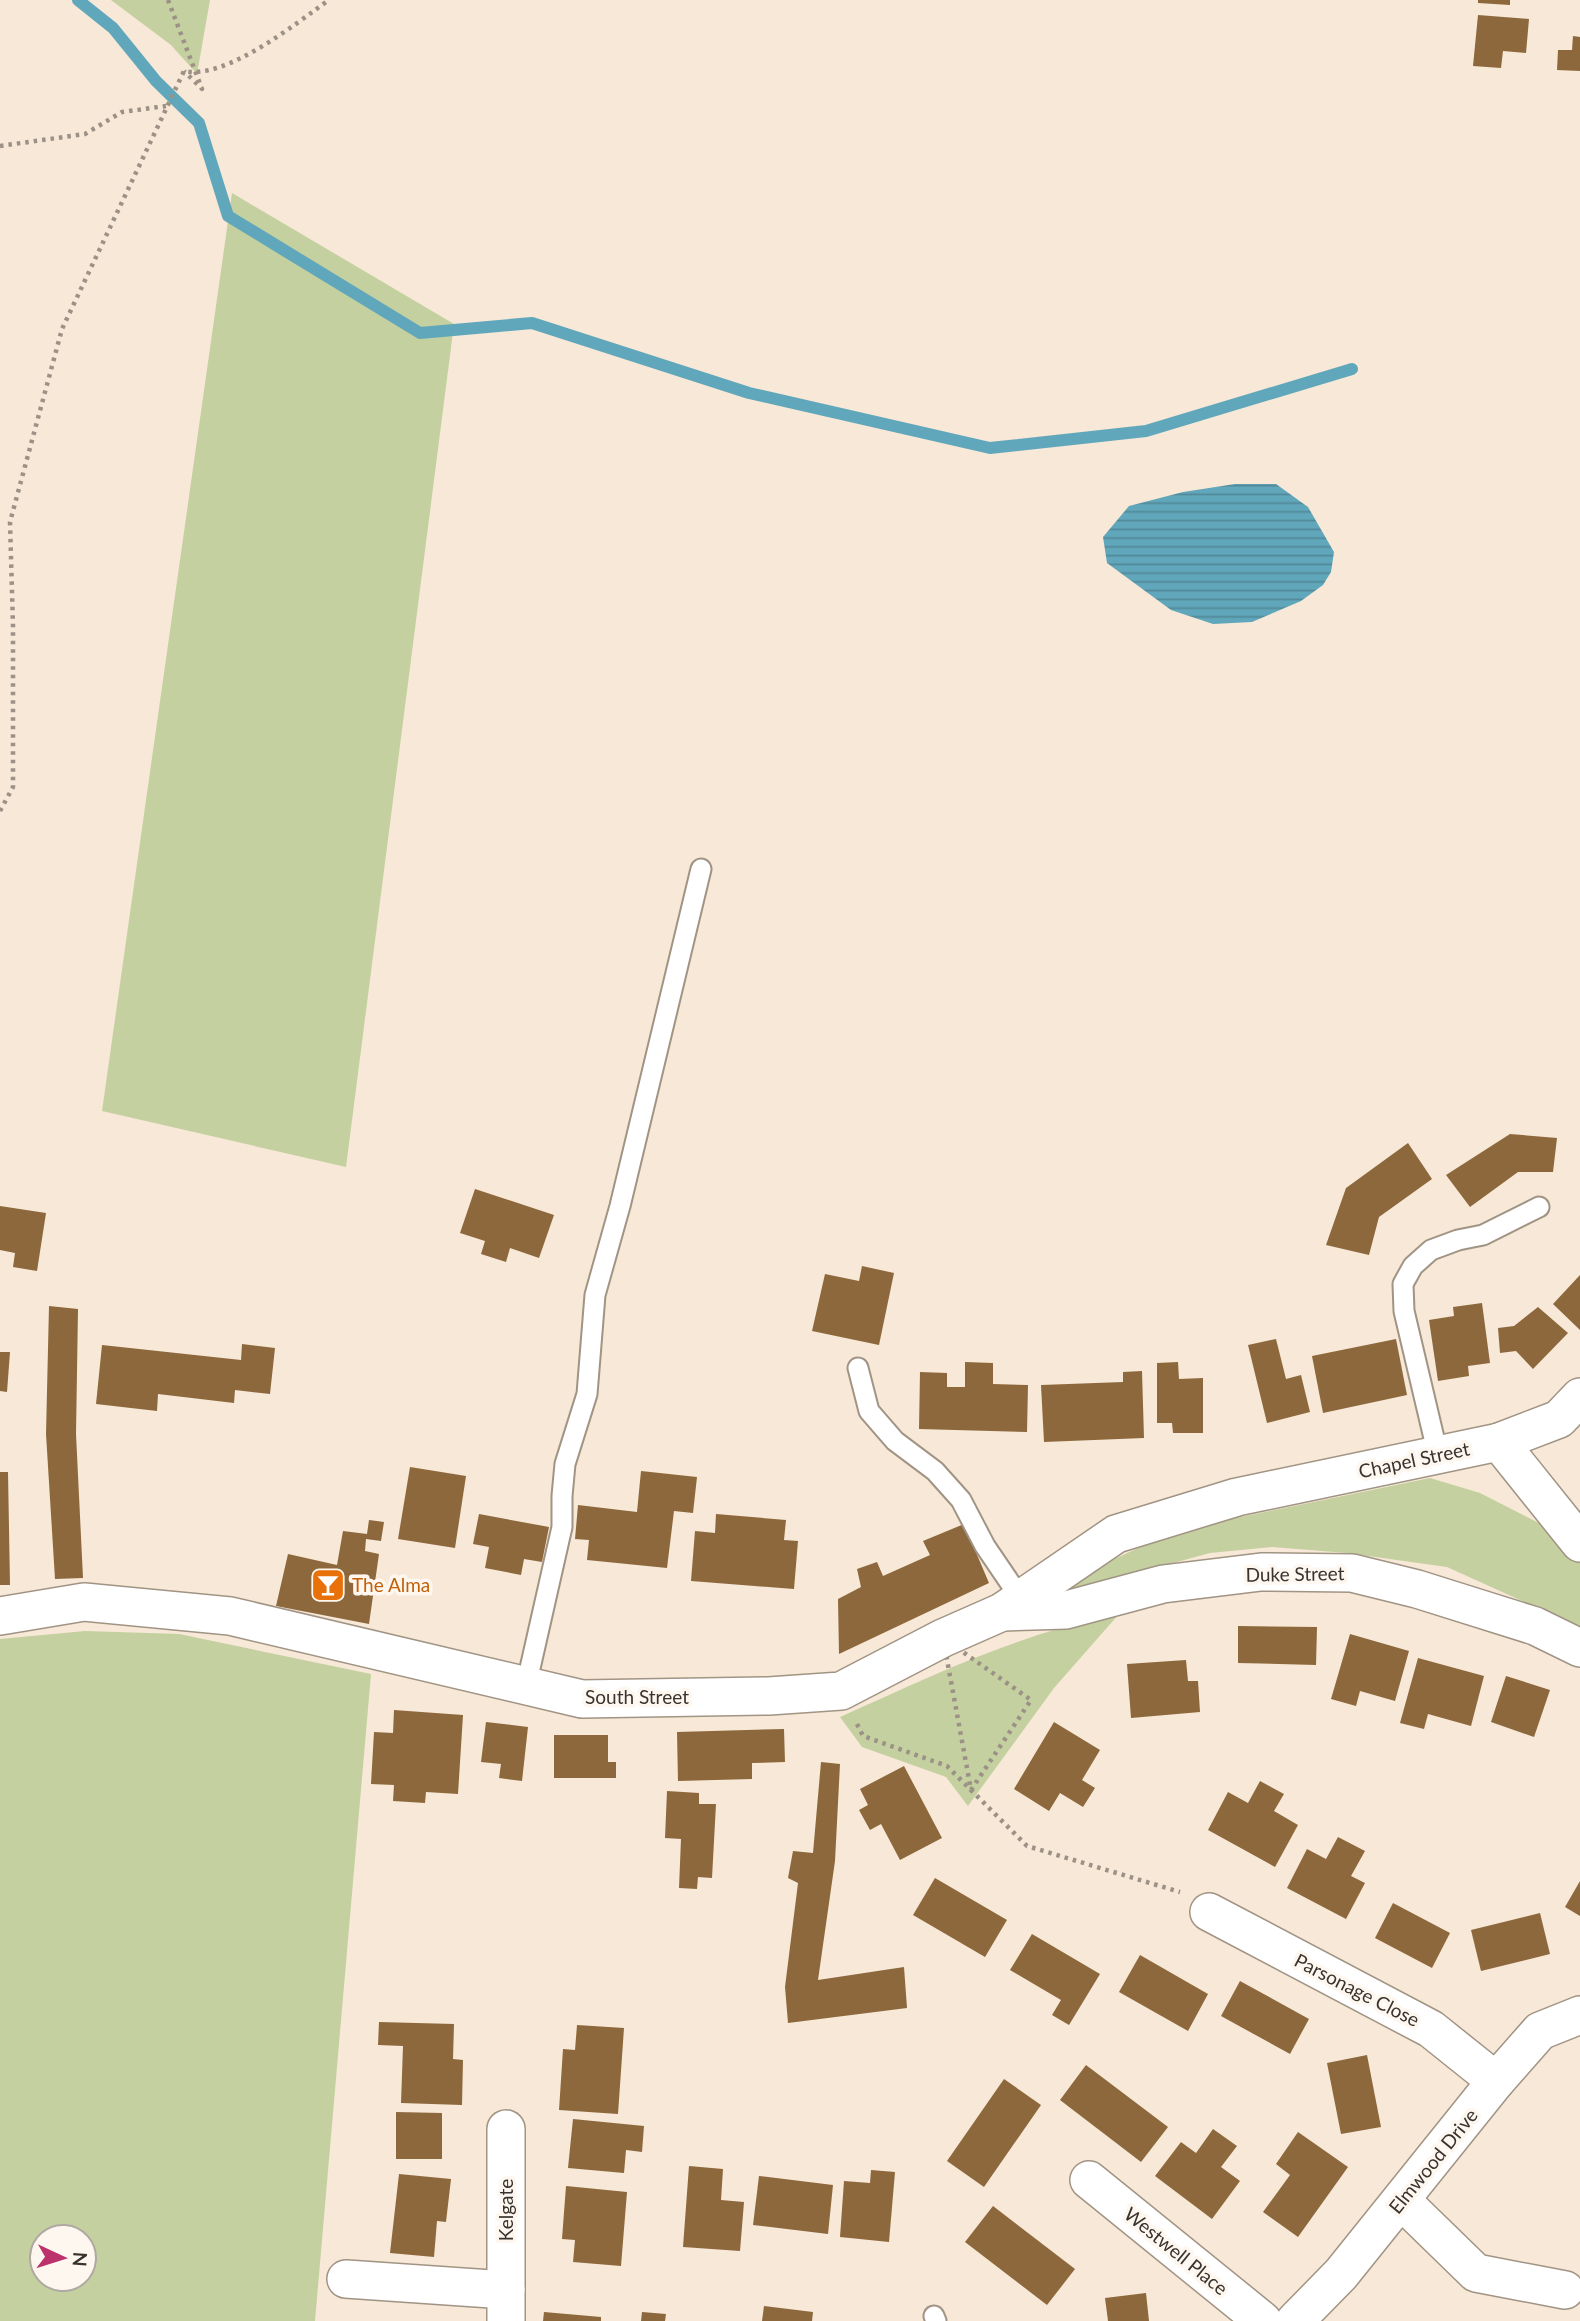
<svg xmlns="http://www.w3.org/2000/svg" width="1580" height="2321" font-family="Lato,sans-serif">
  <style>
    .green { fill: #c4d09f; fill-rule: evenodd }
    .water { fill: url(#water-rules) }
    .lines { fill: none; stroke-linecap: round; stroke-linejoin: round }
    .stream { stroke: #61a7bc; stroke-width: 12 }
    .building { fill: #8d683c }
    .service-casing { stroke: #a19484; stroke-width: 23 }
    .minor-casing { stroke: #a19484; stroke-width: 40 }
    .path { stroke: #9c9186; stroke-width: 4.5; stroke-dasharray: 3.5 5; stroke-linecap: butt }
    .service { stroke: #fff; stroke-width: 19 }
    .minor { stroke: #fff; stroke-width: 37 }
    .labels { text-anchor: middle; stroke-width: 7; stroke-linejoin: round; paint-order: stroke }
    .street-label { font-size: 19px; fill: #39332d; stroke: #fdf7f0 }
    .food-label { font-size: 19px; fill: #c56008; stroke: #fdf7f0; text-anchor: start }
  </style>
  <defs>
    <pattern id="water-rules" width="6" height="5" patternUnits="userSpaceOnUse" patternTransform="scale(1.75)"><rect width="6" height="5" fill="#61a7bc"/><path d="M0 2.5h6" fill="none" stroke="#518999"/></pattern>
  </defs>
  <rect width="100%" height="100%" fill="#f7e8d7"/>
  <!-- green -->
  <g class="green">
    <polygon points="111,0 210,0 197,74 171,45"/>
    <polygon points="232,193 454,324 346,1167 102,1111"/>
    <polygon points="1430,1478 1480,1493 1580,1544 1580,1627 1447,1567 1347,1553 1272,1547 1210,1553 1063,1593 1110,1561 1177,1530"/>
    <path d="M1119,1614l-65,74 -86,118 -22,-29 -84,-30 -22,-30c94,-42 177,-83 279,-103z"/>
    <path d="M85,1631l94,3 192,40 -56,647h-315v-682zM42,2237h42v42h-42z"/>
  </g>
  <!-- water -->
  <polygon class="water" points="1235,484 1276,484 1308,507 1334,552 1331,572 1323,585 1301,601 1252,622 1213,624 1171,610 1107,563 1103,537 1129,506 1183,492"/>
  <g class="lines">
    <!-- stream -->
    <polyline class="stream" points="78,0 113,28 156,81 199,123 228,216 420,333 532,323 749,393 990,448 1146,431 1352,369"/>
  </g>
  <!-- building -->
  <g class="building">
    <polygon points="1478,0 1510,0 1510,5 1478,3"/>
    <polygon points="1478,15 1529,19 1526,53 1503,51 1501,68 1473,66"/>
    <polygon points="1573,36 1580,37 1580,71 1557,70 1558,50 1572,50"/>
    <polygon points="1510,1134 1557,1138 1553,1172 1518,1172 1470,1207 1446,1175"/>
    <polygon points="1408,1143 1432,1179 1379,1217 1369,1255 1326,1245 1346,1188"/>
    <polygon points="475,1189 554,1215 539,1258 510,1248 506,1262 481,1254 485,1241 460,1233"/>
    <polygon points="0,1206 46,1213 37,1271 13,1267 15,1253 0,1250"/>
    <polygon points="862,1266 894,1273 879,1345 812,1331 825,1274 859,1281"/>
    <polygon points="1580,1275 1580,1330 1553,1304"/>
    <polygon points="1482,1303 1490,1363 1468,1366 1469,1376 1438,1381 1429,1320 1454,1316 1453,1307"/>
    <polygon points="49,1306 78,1309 76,1434 83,1578 55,1579 46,1434"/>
    <polygon points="1538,1307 1568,1333 1533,1369 1516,1351 1500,1353 1498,1328 1514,1326"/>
    <polygon points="1276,1339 1286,1379 1301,1375 1310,1412 1267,1423 1248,1345"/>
    <polygon points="1396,1339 1407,1395 1323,1413 1312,1356"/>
    <polygon points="242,1344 275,1348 270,1394 235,1390 234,1403 158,1394 157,1411 96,1404 102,1345 241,1360"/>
    <polygon points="0,1352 10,1352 7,1392 0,1391"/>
    <polygon points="965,1362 993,1363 993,1384 1028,1385 1027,1432 919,1429 920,1372 947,1373 947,1387 965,1387"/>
    <polygon points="1178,1362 1179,1379 1203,1378 1203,1433 1173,1433 1172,1423 1157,1423 1157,1363"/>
    <polygon points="1142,1371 1144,1438 1044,1442 1041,1385 1123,1382 1123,1372"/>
    <polygon points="410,1467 466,1476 455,1548 398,1539"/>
    <polygon points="641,1471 697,1477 693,1513 674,1511 667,1568 587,1560 589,1540 575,1539 578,1505 637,1512"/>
    <polygon points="0,1472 8,1472 10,1585 0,1585"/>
    <polygon points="479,1514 549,1527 542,1562 524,1559 521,1575 485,1568 489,1547 473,1544"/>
    <polygon points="716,1514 786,1520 784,1540 798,1541 794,1589 691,1581 695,1531 715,1533"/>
    <polygon points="369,1520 384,1522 381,1541 366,1539 365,1551 379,1554 369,1624 276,1606 288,1554 337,1565 343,1531 367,1534"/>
    <polygon points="964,1524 989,1583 839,1654 838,1599 861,1587 857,1569 877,1562 883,1576 930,1555 923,1541"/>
    <polygon points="1238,1626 1317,1627 1316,1665 1238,1663"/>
    <polygon points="1350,1634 1409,1651 1395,1701 1360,1691 1356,1706 1331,1699"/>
    <polygon points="1418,1658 1484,1676 1471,1726 1428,1714 1424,1729 1400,1723"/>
    <polygon points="1186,1660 1188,1681 1198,1681 1200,1712 1131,1718 1127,1664"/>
    <polygon points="1506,1676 1550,1690 1534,1737 1491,1722"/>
    <polygon points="394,1710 463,1715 458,1794 426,1792 425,1803 393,1801 394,1785 371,1784 374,1732 393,1733"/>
    <polygon points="486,1722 528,1727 522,1781 499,1778 501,1764 481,1762"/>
    <polygon points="1054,1722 1100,1750 1082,1780 1095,1788 1083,1807 1060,1793 1049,1811 1014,1789"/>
    <polygon points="784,1729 785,1762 752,1763 752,1779 678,1781 677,1732"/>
    <polygon points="554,1735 608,1735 608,1762 616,1762 616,1778 554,1778"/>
    <polygon points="821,1762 840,1764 835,1861 818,1980 904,1967 907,2008 788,2023 785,1987 798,1883 788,1878 793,1851 813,1853"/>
    <polygon points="904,1766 942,1838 900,1860 881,1824 870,1830 859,1810 868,1805 860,1789"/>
    <polygon points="1260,1781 1284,1794 1274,1811 1298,1825 1275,1867 1208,1830 1228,1792 1248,1803"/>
    <polygon points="667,1791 699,1793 699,1804 716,1804 712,1878 698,1877 697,1889 679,1888 681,1839 665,1838"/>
    <polygon points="1338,1837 1365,1851 1351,1876 1365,1883 1346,1919 1287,1888 1307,1849 1326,1859"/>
    <polygon points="935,1878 1007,1920 985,1957 913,1915"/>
    <polygon points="1580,1881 1580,1916 1565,1907"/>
    <polygon points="1393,1903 1450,1933 1432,1968 1375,1938"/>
    <polygon points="1540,1913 1550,1954 1481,1971 1471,1930"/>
    <polygon points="1032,1934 1100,1974 1069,2025 1052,2015 1061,2000 1010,1970"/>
    <polygon points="1140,1955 1208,1994 1188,2031 1119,1992"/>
    <polygon points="1240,1981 1309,2019 1290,2054 1221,2016"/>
    <polygon points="379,2022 454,2024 453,2059 463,2060 462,2105 401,2103 403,2046 378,2045"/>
    <polygon points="577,2025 624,2028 618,2114 559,2110 563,2049 575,2050"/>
    <polygon points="1367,2055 1381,2127 1341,2134 1327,2063"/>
    <polygon points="1086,2065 1168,2127 1141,2162 1060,2100"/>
    <polygon points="1004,2079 1041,2105 984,2187 947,2161"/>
    <polygon points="396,2112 442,2113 442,2159 396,2159"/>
    <polygon points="573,2119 644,2126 642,2152 626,2150 624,2173 568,2168"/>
    <polygon points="1213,2129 1237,2146 1221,2167 1240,2181 1212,2219 1155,2176 1181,2142 1196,2153"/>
    <polygon points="1298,2132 1348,2167 1298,2237 1263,2212 1290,2175 1276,2164"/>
    <polygon points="689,2166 723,2169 721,2200 744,2202 740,2251 683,2247"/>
    <polygon points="871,2170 895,2172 889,2242 840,2237 844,2181 870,2183"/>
    <polygon points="399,2174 451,2179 446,2222 437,2221 434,2257 390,2253"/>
    <polygon points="759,2176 833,2185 828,2234 753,2225"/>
    <polygon points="566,2186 627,2192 621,2266 573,2262 575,2240 562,2239"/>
    <polygon points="993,2206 1075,2269 1047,2305 965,2242"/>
    <polygon points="1146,2293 1149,2321 1108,2321 1105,2298"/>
    <polygon points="764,2306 813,2312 812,2321 762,2321"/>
    <polygon points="544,2312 601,2317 601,2321 543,2321"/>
    <polygon points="642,2312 666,2314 665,2321 641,2321"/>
  </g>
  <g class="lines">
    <!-- service casing -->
    <g class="service-casing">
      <g id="service">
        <polyline points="858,1368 869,1411 895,1441 935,1471 961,1500 985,1546 1021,1599"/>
        <polyline points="1438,1455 1404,1311 1403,1284 1413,1266 1431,1250 1458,1240 1483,1235 1539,1207"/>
        <polyline points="526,1686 562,1527 562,1496 565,1464 587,1394 595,1295 620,1206 701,869"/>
        <polyline points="934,2316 936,2321"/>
      </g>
    </g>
    <!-- minor casing -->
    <g class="minor-casing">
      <g id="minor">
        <polyline points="1499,1442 1580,1543"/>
        <polyline points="1002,1612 1066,1610 1163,1584 1261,1572 1352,1573 1417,1589 1535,1626 1580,1648"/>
        <polyline points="0,1616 84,1602 230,1616 582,1699 769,1696 841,1691 943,1638 1002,1612 1116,1534 1237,1497 1499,1442 1559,1419 1580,1397"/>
        <polyline points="1209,1912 1431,2029 1496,2081"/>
        <polyline points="1089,2180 1263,2321"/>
        <polyline points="1402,2201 1476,2273 1565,2290"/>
        <polyline points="346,2279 506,2290"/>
        <polyline points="506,2321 506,2129"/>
        <polyline points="1295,2321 1341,2274 1496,2081 1540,2031 1580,2015"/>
      </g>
    </g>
    <!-- path -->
    <g class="path">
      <polyline points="168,0 202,89 184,71"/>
      <polyline points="0,146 85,134 122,112 166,106"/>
      <path d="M0,811l13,-24v-161l-3,-104 52,-193 122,-258c42,9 111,-47 145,-71"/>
      <polygon points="943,1638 1031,1700 971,1790"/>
      <polyline points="857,1724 863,1736 947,1766 1027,1846 1180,1892"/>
    </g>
    <!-- service -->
    <use href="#service" class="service"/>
    <!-- minor -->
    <use href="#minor" class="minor"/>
  </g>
  <!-- icons -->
  <defs>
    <g id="bar-square" transform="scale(1.75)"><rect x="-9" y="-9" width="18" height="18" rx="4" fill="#e8710a" stroke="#fdf7f0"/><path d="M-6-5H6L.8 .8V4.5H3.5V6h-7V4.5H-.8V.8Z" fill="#fff"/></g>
  </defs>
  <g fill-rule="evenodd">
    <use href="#bar-square" x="328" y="1585"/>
  </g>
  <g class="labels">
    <!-- street labels -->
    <g class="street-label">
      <text transform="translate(1414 1460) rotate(-12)" y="7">Chapel Street</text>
      <text transform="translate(1295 1574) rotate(-1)" y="7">Duke Street</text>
      <text x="637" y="1704">South Street</text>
      <text transform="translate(1357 1990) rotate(27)" y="7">Parsonage Close</text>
      <text transform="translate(1433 2161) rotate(-51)" y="7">Elmwood Drive</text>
      <text transform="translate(506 2210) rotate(-90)" y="7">Kelgate</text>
      <text transform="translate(1176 2251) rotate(39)" y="7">Westwell Place</text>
    </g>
    <!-- food labels -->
    <g class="food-label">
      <text x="352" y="1592">The Alma</text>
    </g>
  </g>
  <!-- north arrow -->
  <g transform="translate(63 2258) rotate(94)"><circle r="33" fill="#fdf7f0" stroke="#afa9a2" stroke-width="2"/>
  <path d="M0-5L12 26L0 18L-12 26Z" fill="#bc326d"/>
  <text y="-10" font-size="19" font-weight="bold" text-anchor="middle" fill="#39332d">N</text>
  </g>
</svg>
